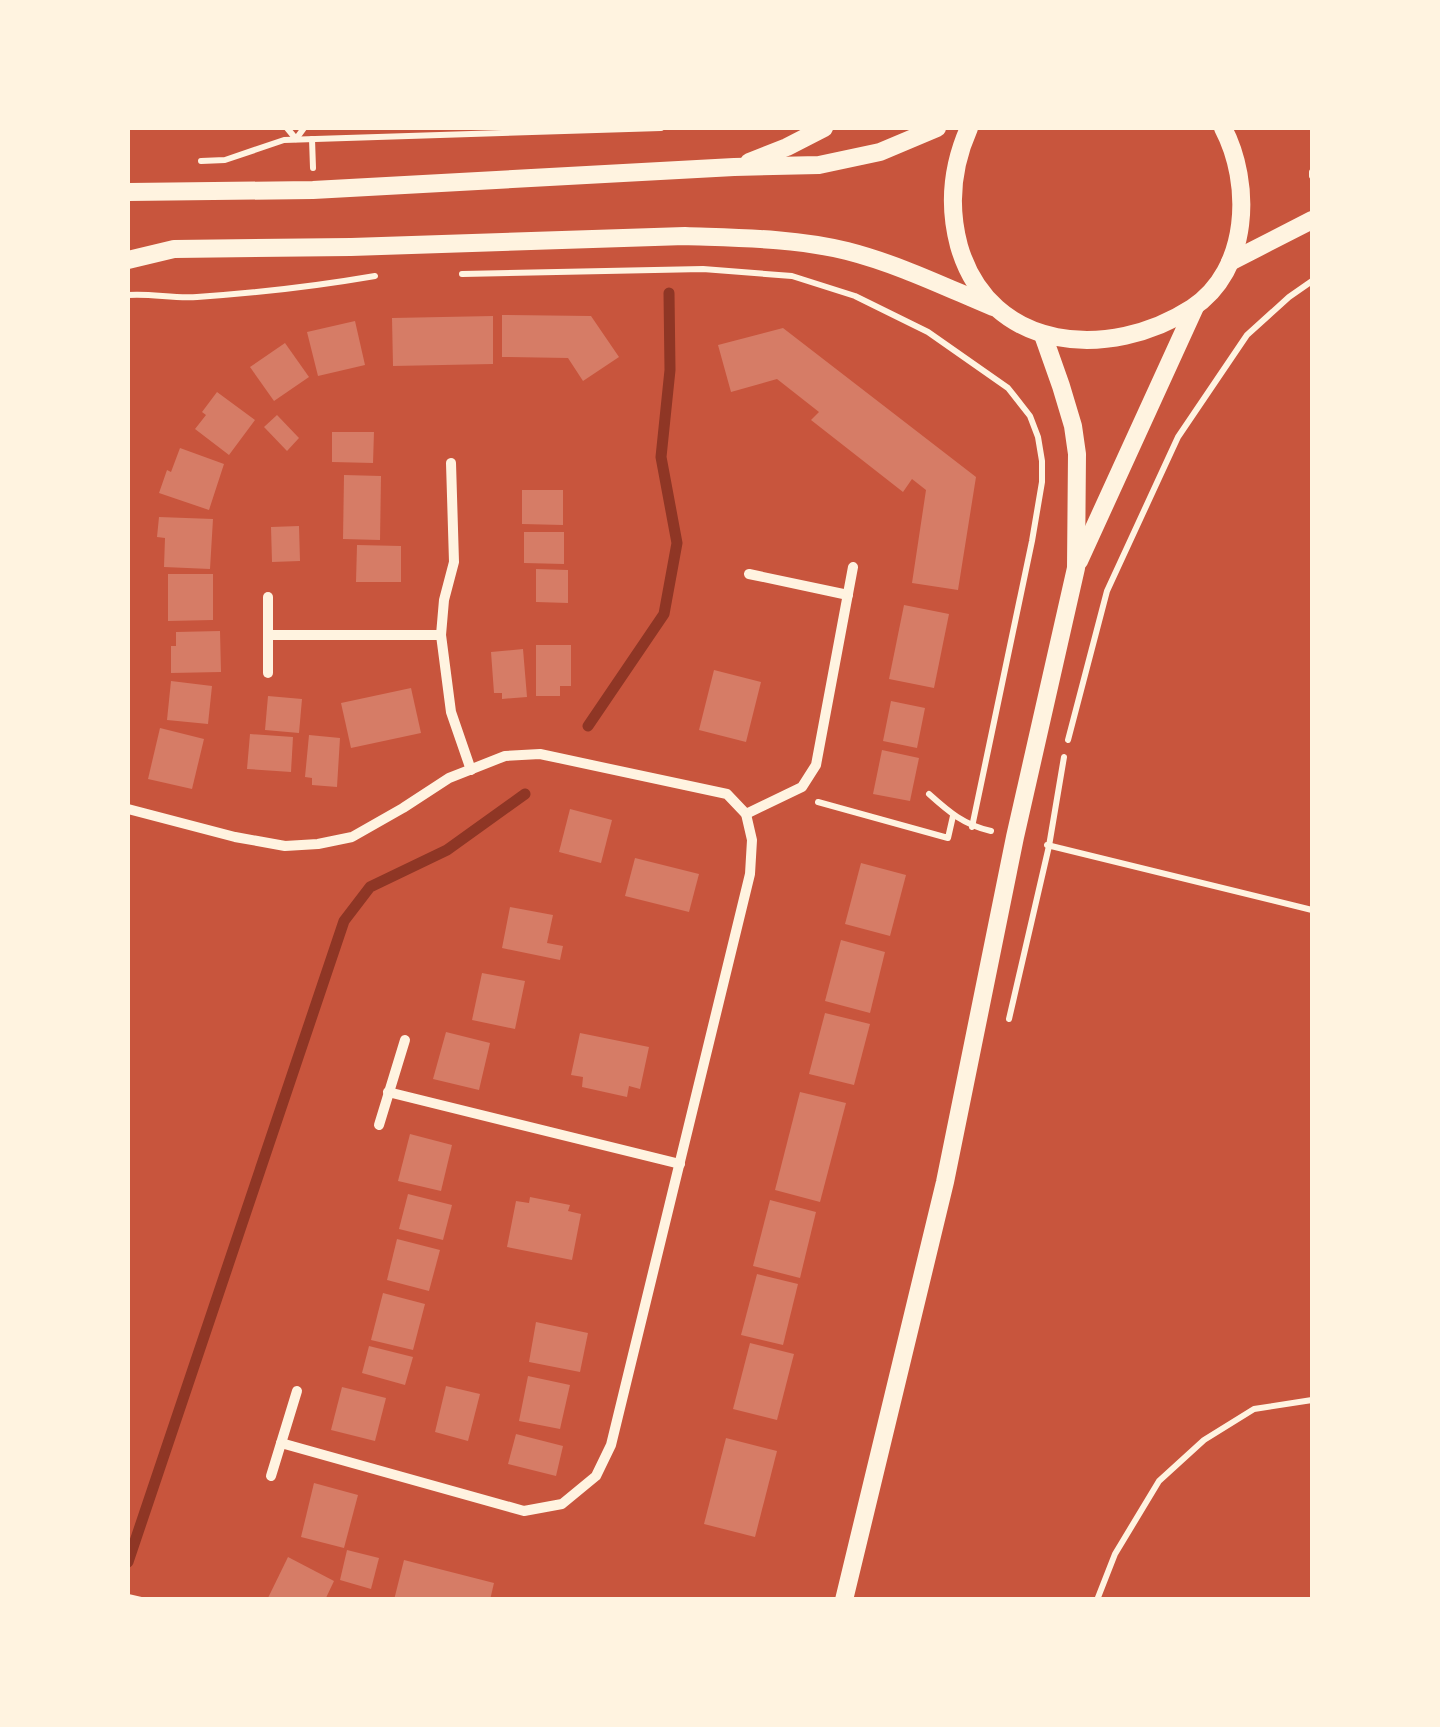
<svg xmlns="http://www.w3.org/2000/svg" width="1440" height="1727" font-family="'Fira Sans',sans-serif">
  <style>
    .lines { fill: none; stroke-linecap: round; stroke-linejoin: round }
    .stream { stroke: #8f3625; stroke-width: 11 }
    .building { fill: #d67c66 }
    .path { stroke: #fff3e0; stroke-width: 6 }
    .minor { stroke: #fff3e0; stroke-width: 10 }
    .tertiary { stroke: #fff3e0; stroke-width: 18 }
  </style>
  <rect width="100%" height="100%" fill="#c8553d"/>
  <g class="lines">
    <!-- stream -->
    <g class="stream">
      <polyline points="588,726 664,614 677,543 661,457 670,370 669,293"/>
      <polyline points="128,1562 344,921 370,887 447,850 525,794"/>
    </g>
  </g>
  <!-- building -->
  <g class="building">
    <polygon points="502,315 591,316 619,357 583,381 568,358 502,357"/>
    <polygon points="493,316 493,364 393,366 392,318"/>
    <polygon points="355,321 365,365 318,376 307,332"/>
    <polygon points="783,328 976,477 958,590 912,583 926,490 912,479 903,492 811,420 819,412 777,379 731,392 718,345"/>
    <polygon points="285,343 309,377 274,401 250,367"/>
    <polygon points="217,392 255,420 229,455 195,429 206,415 202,412"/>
    <polygon points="277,415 299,438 287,451 264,427"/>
    <polygon points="332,432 374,432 373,463 332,462"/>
    <polygon points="180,448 224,464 209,510 159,493 167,470 171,472"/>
    <polygon points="344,475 381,476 380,540 343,539"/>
    <polygon points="522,490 563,490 563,525 522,524"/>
    <polygon points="159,517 213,519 210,569 164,567 165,538 157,537"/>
    <polygon points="299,526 300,561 272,562 271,527"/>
    <polygon points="524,532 564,532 564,564 524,563"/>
    <polygon points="357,545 401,546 401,582 356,582"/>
    <polygon points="536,569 568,570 568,603 536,602"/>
    <polygon points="168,574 213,574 213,620 168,621"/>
    <polygon points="904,605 949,614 934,688 889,679"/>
    <polygon points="220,631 221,672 171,673 171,646 176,646 176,632"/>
    <polygon points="536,645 571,645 571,686 560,686 560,696 536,696"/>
    <polygon points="523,649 527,697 502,699 502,693 494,693 491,652"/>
    <polygon points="714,670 761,682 746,742 699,730"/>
    <polygon points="171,681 212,686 208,724 167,720"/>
    <polygon points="411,688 421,733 351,748 341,703"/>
    <polygon points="268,696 302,699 299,733 265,730"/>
    <polygon points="891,701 925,708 917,748 883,741"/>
    <polygon points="160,728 204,739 192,789 148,779"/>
    <polygon points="250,734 293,737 291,772 247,769"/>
    <polygon points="309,735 340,738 337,787 312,785 312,778 305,777"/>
    <polygon points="882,750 919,758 910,801 873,794"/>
    <polygon points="570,809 612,820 601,863 559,852"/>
    <polygon points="635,858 699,874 689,912 625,896"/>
    <polygon points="861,863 906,875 890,936 845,924"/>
    <polygon points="510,907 553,915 547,943 563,946 560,960 502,948"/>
    <polygon points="841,940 885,952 870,1013 825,1001"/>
    <polygon points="482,973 525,981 515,1029 472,1020"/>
    <polygon points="825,1013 870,1024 854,1085 809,1074"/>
    <polygon points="446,1032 490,1043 479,1090 433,1079"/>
    <polygon points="580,1033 649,1047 640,1089 629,1086 627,1097 582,1087 583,1077 571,1075"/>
    <polygon points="800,1092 846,1103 820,1202 775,1190"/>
    <polygon points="410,1134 452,1145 441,1191 398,1181"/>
    <polygon points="408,1194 452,1205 443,1240 399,1229"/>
    <polygon points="530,1197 570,1205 568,1211 581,1214 572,1260 507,1247 516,1201 529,1203"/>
    <polygon points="770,1200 816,1212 800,1278 753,1266"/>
    <polygon points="397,1239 440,1250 429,1291 387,1280"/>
    <polygon points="757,1274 798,1284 783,1345 741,1335"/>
    <polygon points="383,1293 425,1304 413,1350 371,1340"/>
    <polygon points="536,1322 588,1333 580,1372 529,1362"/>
    <polygon points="750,1343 794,1354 777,1420 733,1409"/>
    <polygon points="369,1346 413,1357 405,1385 362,1373"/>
    <polygon points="528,1376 570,1385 560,1429 519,1421"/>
    <polygon points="446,1386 480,1394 468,1441 435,1432"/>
    <polygon points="342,1387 386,1398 375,1441 331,1430"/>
    <polygon points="516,1434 563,1446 556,1476 508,1464"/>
    <polygon points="726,1438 777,1451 755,1537 704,1524"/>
    <polygon points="314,1483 358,1495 344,1548 301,1537"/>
    <polygon points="347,1550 379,1558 371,1589 340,1580"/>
    <polygon points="288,1557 334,1581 325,1600 267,1600"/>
    <polygon points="404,1560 494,1583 490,1600 394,1600"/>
  </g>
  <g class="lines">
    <!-- path -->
    <g class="path">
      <polyline points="287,128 296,139 304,128"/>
      <polyline points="312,139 313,168"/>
      <polyline points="201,161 225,160 284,140 661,128"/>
      <polyline points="1312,172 1312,176"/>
      <polyline points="462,274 703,269 792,276 855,296 928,332 1008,388 1030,416 1038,437 1042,461 1042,482 1032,541 972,827"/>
      <path d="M128,295c23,-2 46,4 69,2 59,-4 120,-11 178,-21"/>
      <polyline points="1068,740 1107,591 1178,437 1247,335 1289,297 1312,281"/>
      <path d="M929,794c20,18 35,31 62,37"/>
      <polyline points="818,802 948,838 953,816"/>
      <polyline points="1047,845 1312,910"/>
      <polyline points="1009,1019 1049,846 1064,757"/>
      <polyline points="128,1597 141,1600"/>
      <polyline points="1097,1600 1115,1554 1159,1481 1204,1440 1254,1409 1312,1400"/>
    </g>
    <!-- minor -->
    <g class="minor">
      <polyline points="451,463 454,562 444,600 441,635 451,712 471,770"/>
      <polyline points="749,574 848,595"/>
      <polyline points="268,597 268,673"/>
      <polyline points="268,635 441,635"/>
      <polyline points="128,809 235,837 285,846 318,844 352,837 403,808 449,778 505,756 540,754 727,794 746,814 752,840 750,874 611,1445 596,1476 562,1504 524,1511 281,1443"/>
      <polyline points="746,814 802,787 816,765 853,567"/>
      <polyline points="388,1092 680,1164"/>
      <polyline points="379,1125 405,1040"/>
      <polyline points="271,1476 297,1391"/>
    </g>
    <!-- tertiary -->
    <g class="tertiary">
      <path d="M969,128c-17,38 -21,77 -10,118 31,107 151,115 233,62 58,-38 60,-125 31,-180"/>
      <polyline points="749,162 787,147 824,128"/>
      <polyline points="128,192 313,190 734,167 819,165 880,152 937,128"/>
      <path d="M128,260l46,-11 177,-2 334,-11c54,2 109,2 162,15 51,13 98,36 146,56"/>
      <polyline points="1230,262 1312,220"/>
      <polyline points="1079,561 1195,307"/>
      <polyline points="844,1600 945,1182 1015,837 1076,568 1077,454 1073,426 1061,386 1043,335"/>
    </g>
  </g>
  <!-- border -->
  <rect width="1440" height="1727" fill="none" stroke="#fff3e0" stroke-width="260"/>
</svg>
